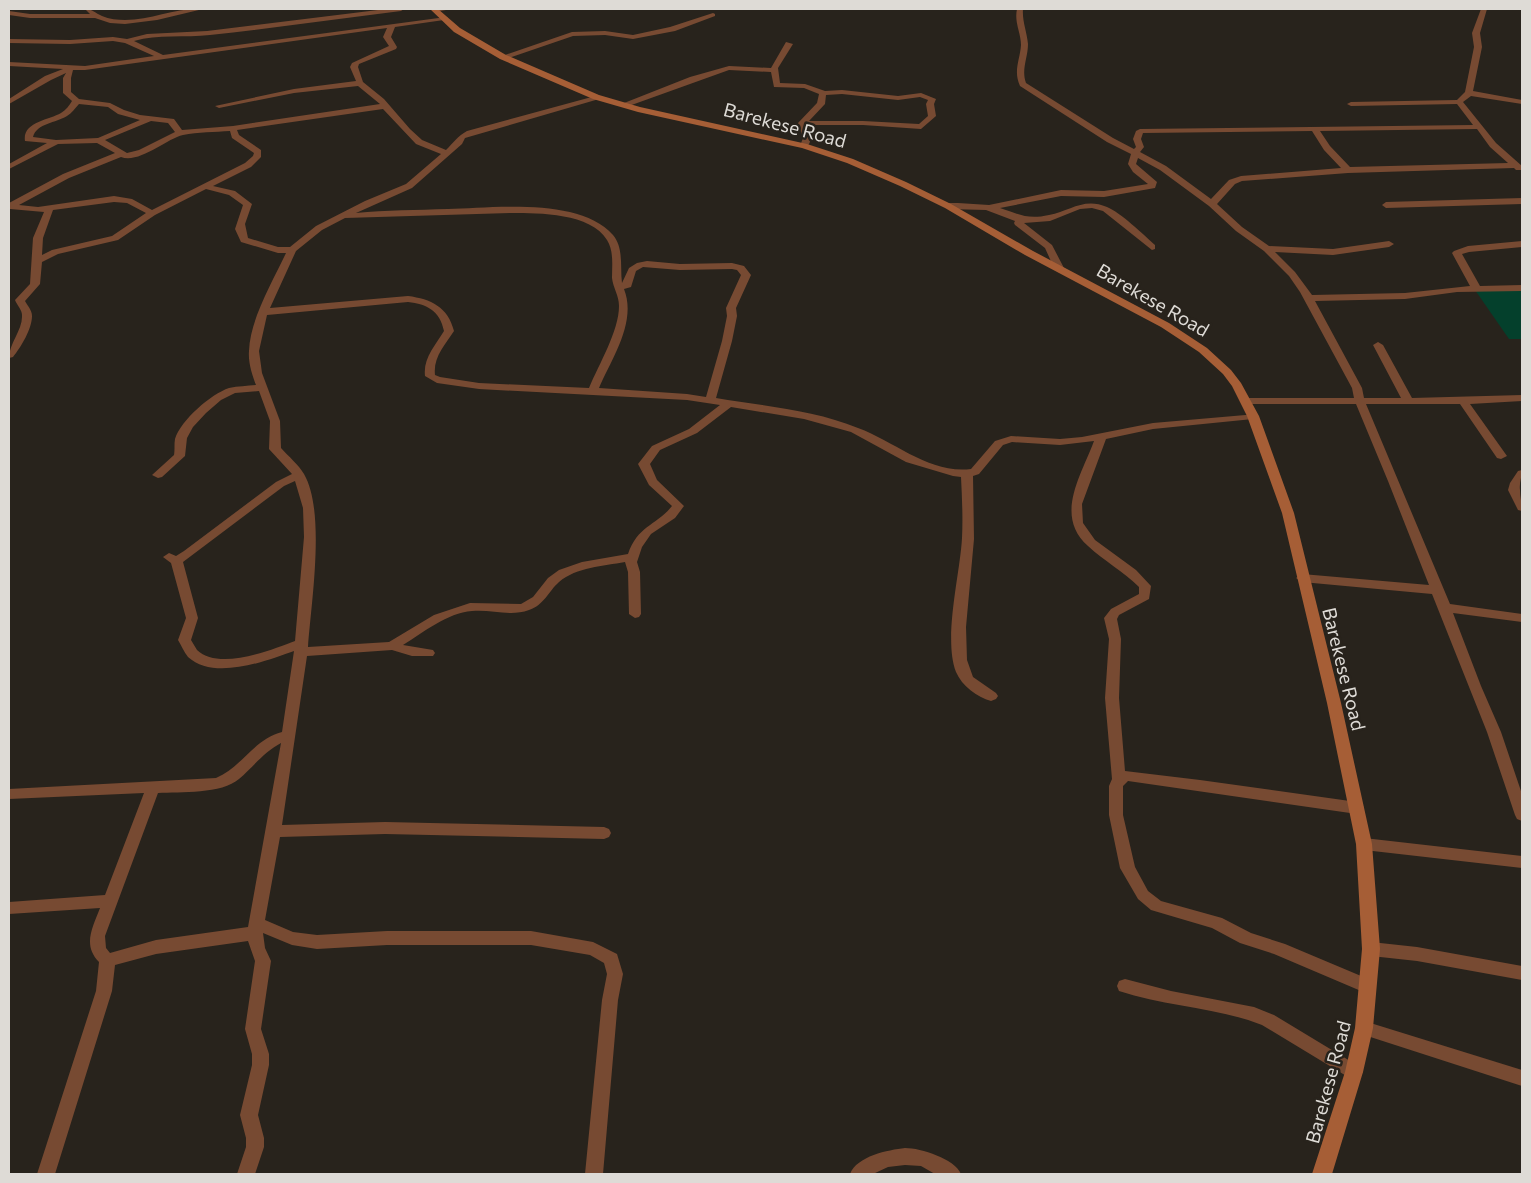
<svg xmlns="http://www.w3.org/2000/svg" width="1531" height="1183" font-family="Commissioner,sans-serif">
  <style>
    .green { fill: #04402c }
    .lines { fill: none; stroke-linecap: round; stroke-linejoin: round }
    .minor { fill: #774a32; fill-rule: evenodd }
    .secondary { fill: #a65e36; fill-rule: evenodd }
    .labels { text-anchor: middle; stroke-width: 5; stroke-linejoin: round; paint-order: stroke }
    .street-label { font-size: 19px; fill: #dedbd6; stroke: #28231c }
  </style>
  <rect width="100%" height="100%" fill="#28231c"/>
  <!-- green -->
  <polygon class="green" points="1475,290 1522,290 1522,339 1509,339"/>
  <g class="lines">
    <!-- minor -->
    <g class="minor">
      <path d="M85,9c8,0 10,4 17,7 7,3 16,4 23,4 27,0 53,-13 78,-11l-46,11 -32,4 -15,-1 -15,-5h-65l-21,-3v-4l21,3h60z"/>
      <path d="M386,9h18l-3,2c-64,8 -127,17 -191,24 -25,3 -52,-1 -76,6l29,14 283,-38 2,1 -4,2 -49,7 -4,10 6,10 -1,2 -37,15 -1,3 5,15 21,17 26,30 12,11 24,10c7,-7 12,-14 21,-19l132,-36v4l-134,39 -3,6 -50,44 -56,25c30,-3 61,-3 92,-4 45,-1 132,-12 165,26 11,13 7,33 9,48l7,-15 8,-5 10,-2 33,3 52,-1 12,3 7,9 -15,33 1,8 -5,25 -16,57c47,8 98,12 142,30 38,14 71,46 113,41l24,-28 16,-5 49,3 22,-2 71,-14 104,-9 1,2 -1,2 -4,1 -100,10 -47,10 -24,65 1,19 12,17 41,30 15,16 -2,13 -30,16 -2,4 4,20 -2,59 6,73 75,9 157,22 5,2 2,4 -2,4 -5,2 -229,-33 -5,5v29l12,52 13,24 13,10 61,17 29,15 34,11 88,37 2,5 -2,5 -6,2 -6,-2 -87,-37 -34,-11 -28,-15 -61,-18 -13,-11 -18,-31 -11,-53v-29l3,-7 -7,-81 4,-59 -5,-21 7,-9 28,-15v-7c-16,-16 -35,-26 -51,-41 -34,-30 -7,-70 6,-105l-34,4 -48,-3 -9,3 -24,29 -6,2 1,63 -8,88 1,33 6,17 23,16 2,3 -2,3 -5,2c-14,-4 -29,-15 -35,-29 -13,-34 4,-97 6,-134 1,-20 0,-41 -1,-61l-8,-1 -47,-14 -55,-30 -47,-13 -73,-12 -34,26 -37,17 -10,14 7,16 27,26 -9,12 -24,16 -9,13 -5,15 3,10 1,42 -2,3 -4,1 -6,-4 -1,-42 -3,-10c-22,4 -48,5 -66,20 -11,10 -15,23 -30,28 -19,7 -38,-1 -57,1 -25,2 -48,21 -69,34l30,5 2,3 -2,3h-21l-20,-6 -85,6 -25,169 103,-3 219,5 5,2 2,4 -2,4 -5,2 -219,-5 -105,3 -15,83 28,12 24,3 70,-4h144l62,11 24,12 6,20 -5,26 -15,174h-18l17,-174 5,-26 -3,-11 -14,-8 -59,-10h-144l-70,4 -25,-4 -29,-12 2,15 6,13 -10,68 8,25v11l-11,50 6,23v9l-9,27h-18l9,-27v-9l-6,-23 12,-50v-11l-7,-25 10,-68 -7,-20 -92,13 -41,11 -3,26 -57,183h-18l59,-183 3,-29c-17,-17 -6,-35 1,-54l-91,6v-12l96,-7 39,-102 -135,6v-10l207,-11c26,-11 38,-39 66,-46l12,-81c-28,10 -80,30 -106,6 -4,-5 -7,-12 -10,-17l8,-22 -15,-55 -8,-6 6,-4 7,3 8,-5 92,-69 16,-8 -23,-25 1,-28 -11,-30 -24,2 -14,7 -15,13 -13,14 -6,11 -2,18 -23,21 -4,1 -6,-3 22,-20c1,-6 0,-11 1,-16 6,-19 36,-45 54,-51 9,-2 18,-2 27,-3 -4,-10 -8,-23 -7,-34 1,-32 24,-70 37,-98h-8l-37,-11 -6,-13 8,-24 -14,-10 -23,-6 -51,26 -37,25 -60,14 -16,8 -2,22 -15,17c2,4 7,9 7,15 0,13 -11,31 -19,41l-4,1c0,-15 14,-28 13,-43 0,-5 -5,-10 -7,-15l15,-16 3,-46 11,-26 -34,-3 -1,-6 54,-29 52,-21 -18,-10 -39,1 -49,25v-5l38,-21 -22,-2c-3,-19 24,-21 36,-28 5,-3 8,-7 11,-12l-9,-8v-15l3,-5 -15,7 -42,24v-5l36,-23 18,-7 -54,-3v-4l76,4 69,-10 -29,-13 -12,-2 -43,3 -61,-1v-4l61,1 43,-3 14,2 20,-5 60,-3zM387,28l-4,9 6,9 -37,17 -2,4 6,14 -62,8 -79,17 4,2 75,-15 64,-7 22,18 -147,22 -51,4 -8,-11 -34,-4 -16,-5 -14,-7 -31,-4 -8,-7v-14l2,-8h12zM79,104l29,3 10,7 22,6 -42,18 -42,2 -23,-3c4,-14 23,-14 34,-21 5,-3 8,-8 12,-12zM383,109l33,35 25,10 -35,30 -41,17 -49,25 -26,21h-12l-30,-9 -3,-14 7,-20 -17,-13 -22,-5 38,-19 10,-10v-7l-22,-15 -2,-5zM151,121l17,2 7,9 -36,18 -12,3 -22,-13zM230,131l2,7 22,15 -1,3 -8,7 -93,47 -20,-11 -18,-3 -76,11 -19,-2 50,-27 52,-21c18,7 45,-18 62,-22 15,-3 32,-3 47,-4zM114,202l13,1 19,10 -34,23 -60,14 -10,5 1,-17 10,-28zM512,213c27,0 79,0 95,27 7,11 5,26 5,38 1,10 7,17 7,28 0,25 -20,58 -30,82l-110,-5 -39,-6 -5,-2c-2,-18 10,-30 19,-44 -6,-24 -23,-32 -46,-35l-138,12 26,-57 26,-21 23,-12zM643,267l37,3 52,-1 5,1 4,5 -15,33 1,8 -5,25 -16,56 -19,-3 -88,-6c13,-30 38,-66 25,-99l7,-2 5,-16zM408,302c19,2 32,9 36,29 -9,15 -21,27 -19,45l12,7 42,6 208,11 33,5 -31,24 -37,17 -14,18 11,21 23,21c-16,20 -34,19 -44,48l-46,8 -23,8 -11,8 -15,19 -12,7 -51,-1 -36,12 -45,27 -81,5c3,-44 18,-135 -4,-173 -5,-9 -16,-18 -23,-26l-1,-27 -18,-48 -3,-22 8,-36zM295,481l8,27 1,29 -9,104c-24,9 -76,30 -98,9 -2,-3 -4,-7 -6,-10l7,-22 -15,-56 101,-76zM281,743l-33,184 -92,13 -46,13 -4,-5 -1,-12 53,-143c22,-1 64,1 81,-14 14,-12 25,-27 42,-36z"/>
      <polygon points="437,9 452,9 434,12 434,10"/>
      <path d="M1017,9h6c-1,12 4,23 5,35 0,14 -7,25 -2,39l87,55 21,11 2,-2 -3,-8 3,-8 4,-2 333,-4 -16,-21 -106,2 -4,-2 4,-2 106,-2 8,-8 9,-45 -2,-14 9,-24h6l-7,24 2,14 -9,44 49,9v4l-51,-8 -8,6 33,41 26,23v4h-6l-2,-2 -166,5 -106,8 -7,3 -18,20 25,23 27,19 64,3 56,-8 5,3 -5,3 -56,8 -58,-3 20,20 17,23 93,-2 65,-7 -18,-33 2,-2 14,-5 54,-5v6l-53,5 -7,2 18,32 42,-1v6l-65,1 -52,7 -90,2 47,87 2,10h37l-28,-53 5,-3 5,3 29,53 110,-3v6l-52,3 37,52 -6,3 -4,-1 -37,-54h-94l84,200 72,10v8l-69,-9 28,73 20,46 21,62v27l-5,-2 -2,-4 -28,-83 -55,-138 -130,-12 -6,-4 6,-4 127,11 -41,-104 -32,-77h-110l-5,-3 5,-3h108l-2,-10 -52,-96 -11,-16 -25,-25 -28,-20 -27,-25 -49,-36 -22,-12 -2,6 21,18 -2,6 -51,9 -43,-1 -61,12c19,6 27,12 49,7 21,-4 35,-18 58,-8 13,5 37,28 48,38v4l-3,1 -49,-39 -11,-3 -12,1 -30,12 -26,2 28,22 12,23 -5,3 -5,-3 -9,-20 -30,-23 -1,-2 1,-2 -29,-11 -38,-1 -4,-3 4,-3h10l31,2 72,-15 43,1 44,-7 -15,-12 -5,-8 3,-10 -24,-12 -87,-56c-7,-15 0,-26 1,-41 0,-12 -7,-23 -4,-36zM1477,129l13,18 18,16 -158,4 -20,-21 -10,-15zM1312,131l12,19 17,18 -100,8 -12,4 -18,19 -45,-33 -26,-14 4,-5 -3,-8 2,-6z"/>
      <polygon points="713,13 715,14 715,16 675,31 633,39 605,35 573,36 506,59 499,57 572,32 605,31 633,35 670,27"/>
      <path d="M786,42l7,2 -15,24 2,15 25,1 20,7 17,-1 56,6 23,-3 15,6 -2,5 2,12 -15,13 -58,-4h-56c3,8 7,19 -3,23l-4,-2 3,-8 -5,-15 19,-20 2,-9 -15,-6 -30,-1 -3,-15 -42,-2 -103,37 -7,-2 71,-28 39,-11 42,2zM842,94l56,6 22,-3 8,3 -2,4 2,12 -9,8 -56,-3h-54l16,-17 1,-9z"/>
      <polygon points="1522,198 1522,204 1386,208 1382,205 1386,202"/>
      <path d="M1522,470c0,7 -3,13 -2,20 0,7 2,13 2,21l-4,-1 -10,-20 2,-7 8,-12z"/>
      <polygon points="1364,838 1522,856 1522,868 1364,850 1359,848 1357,844 1359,840"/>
      <polygon points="1371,942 1417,947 1522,966 1522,980 1417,961 1371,956 1365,954 1363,949 1365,944"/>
      <path d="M1125,979l46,12 83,16 20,8 86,52 3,5 -3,5 -6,3 -6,-3 -86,-52c-45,-18 -96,-18 -143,-34l-2,-5 2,-5z"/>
      <polygon points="1364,1021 1522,1070 1522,1086 1358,1033 1356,1028 1358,1023"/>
      <path d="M905,1148c16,0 50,11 56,26h-26l-14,-8 -16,-1 -17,2 -15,7h-23c7,-18 38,-24 55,-26z"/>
    </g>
    <!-- secondary -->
    <polygon class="secondary" points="430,9 438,9 460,28 506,55 599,95 640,107 807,144 853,159 906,182 951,204 1033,251 1169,323 1207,348 1231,370 1241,383 1259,416 1294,513 1341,703 1372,844 1380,949 1373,1028 1363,1072 1332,1174 1312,1174 1345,1072 1355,1028 1362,949 1356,844 1327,703 1282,513 1247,416 1232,386 1223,374 1199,352 1161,327 1025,255 945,208 900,186 847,163 802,148 638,112 593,99 500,59 454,32"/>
  </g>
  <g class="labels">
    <!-- street labels -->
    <g class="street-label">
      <text transform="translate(785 125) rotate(15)" y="7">Barekese Road</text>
      <text transform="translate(1153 300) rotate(30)" y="7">Barekese Road</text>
      <text transform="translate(1344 669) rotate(76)" y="7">Barekese Road</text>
      <text transform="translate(1328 1082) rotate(-75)" y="7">Barekese Road</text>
    </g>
  </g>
  <!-- border -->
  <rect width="1531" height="1183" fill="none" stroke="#dedbd6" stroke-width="20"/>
</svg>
